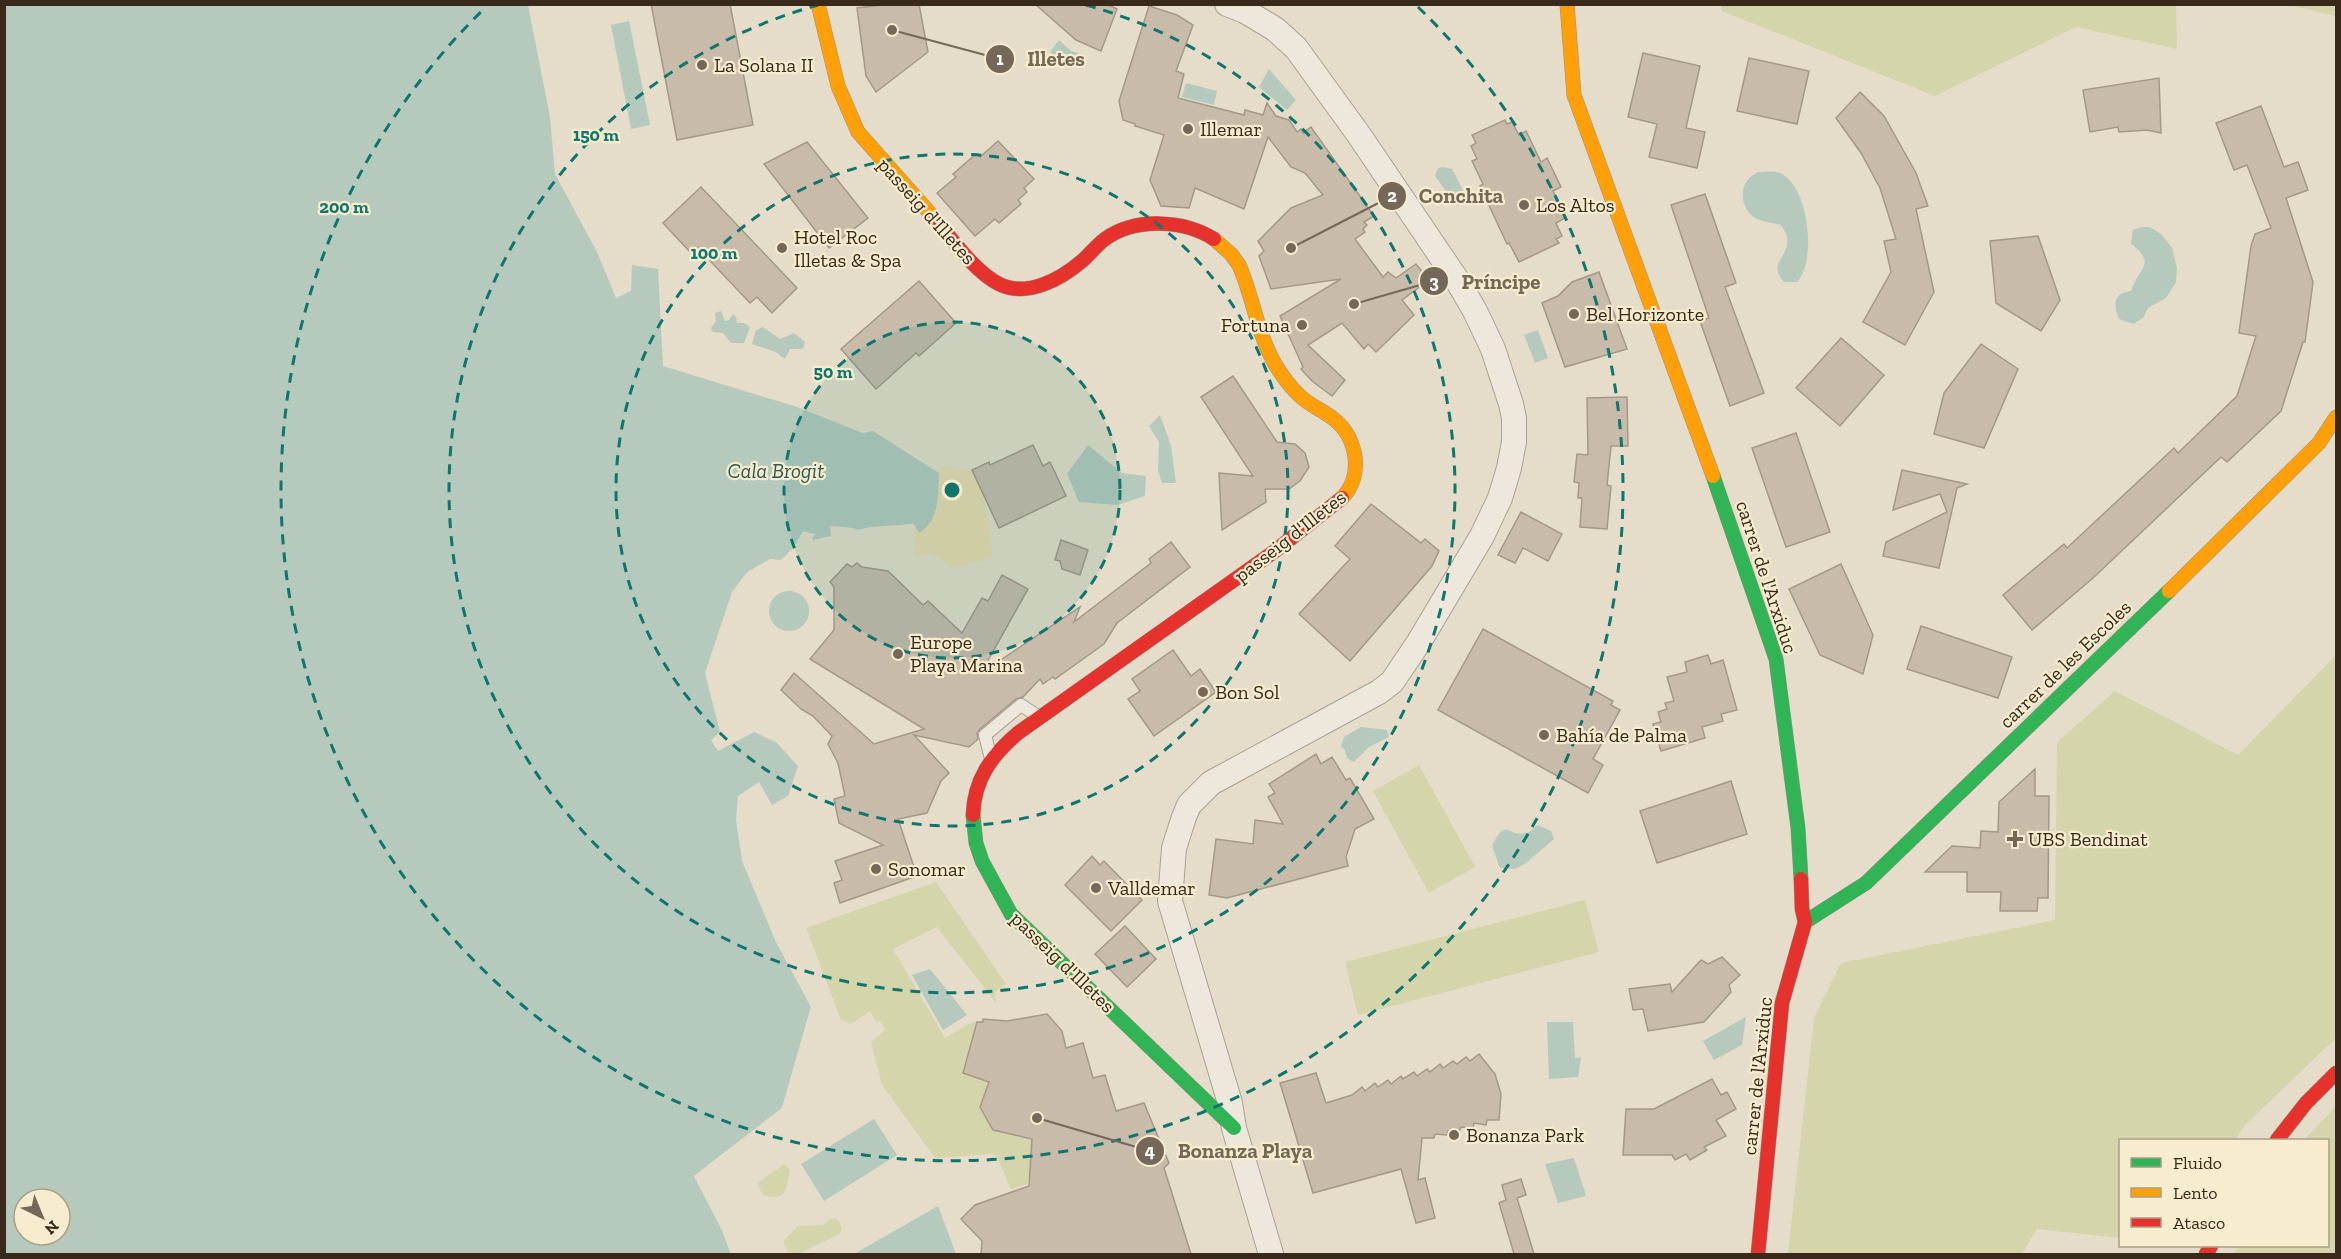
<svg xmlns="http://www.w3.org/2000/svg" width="2341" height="1259" font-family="'Zilla Slab',serif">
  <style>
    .green { fill: #d4d5ab }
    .sand { fill: #eadaaf }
    .water { fill: #b6c9bd; fill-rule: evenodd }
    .pier { fill: #e5ddc9 }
    .building { fill: #c9bbaa; stroke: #a59889; stroke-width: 1.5 }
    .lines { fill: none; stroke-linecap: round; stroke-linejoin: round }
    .lane-casing { stroke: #a9a193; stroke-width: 14 }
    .street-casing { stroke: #a9a193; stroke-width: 26 }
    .fast-casing { stroke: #999183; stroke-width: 15 }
    .slow-casing { stroke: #999183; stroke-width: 15 }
    .jam-casing { stroke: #999183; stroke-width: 15 }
    .lane { stroke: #ede7dc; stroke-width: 12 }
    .street { stroke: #ede7dc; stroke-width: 24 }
    .fast { stroke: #30b455; stroke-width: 14 }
    .slow { stroke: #ff9f0a; stroke-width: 14 }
    .jam { stroke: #e5322d; stroke-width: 14 }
    .ring { fill: none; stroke: #0f766e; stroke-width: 3; stroke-dasharray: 10 8 }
    .poi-dot { fill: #756858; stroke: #f7ecce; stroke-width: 2 }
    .labels { text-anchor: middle; stroke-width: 4.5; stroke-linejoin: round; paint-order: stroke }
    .poi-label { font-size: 20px; fill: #38291b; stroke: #f7ecce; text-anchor: start }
    .street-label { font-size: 20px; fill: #38291b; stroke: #f7ecce }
    .water-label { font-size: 21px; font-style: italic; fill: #2a5956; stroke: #f7ecce }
    .centre { fill: #0f766e; stroke: #f7ecce; stroke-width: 3 }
    .ring-label { font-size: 18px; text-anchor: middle; font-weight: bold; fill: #0f766e; stroke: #f7ecce; stroke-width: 4.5; stroke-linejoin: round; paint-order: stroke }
    .leader { fill: none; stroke: #756858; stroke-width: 2 }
    .callout-dot { fill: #756858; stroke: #f7ecce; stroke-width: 2 }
    .mark-label { font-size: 18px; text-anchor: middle; font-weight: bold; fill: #fff }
    .callout-label { font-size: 21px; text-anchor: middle; font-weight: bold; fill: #756858; stroke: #f7ecce; stroke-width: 4.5; stroke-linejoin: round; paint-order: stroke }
  </style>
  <rect width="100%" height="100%" fill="#e5ddc9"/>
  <!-- green -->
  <g class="green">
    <polygon points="1721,5 2176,5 2177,49 2076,27 1935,96 1722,11"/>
    <polygon points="2289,5 2336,5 2336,16"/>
    <polygon points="2336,655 2336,1038 2245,1125 2235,1140 2120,1140 2120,1238 2037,1229 2022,1254 1788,1254 1814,1018 1841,963 2055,920 2057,742 2115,691 2238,755"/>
    <polygon points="1419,765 1475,867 1429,893 1373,791"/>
    <polygon points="936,882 1006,984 995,992 996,1003 937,927 893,949 945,1038 970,1023 977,1022 963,1073 989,1082 980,1107 993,1130 1032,1139 1029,1184 1011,1189 996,1155 990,1154 935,1158 882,1085 871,1042 885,1030 881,1021 876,1022 870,1011 851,1024 841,1020 806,928"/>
    <polygon points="1585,900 1599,952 1358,1015 1345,962"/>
    <polygon points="2336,1106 2336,1254 2233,1254 2239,1246 2328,1246 2328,1140 2304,1140"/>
    <path d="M784,1164l6,6c-4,19 -3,32 -27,25l-5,-9 2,-5z"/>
    <path d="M835,1218l4,3 3,9 -3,4 -41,20c-9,0 -14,-4 -14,-13l14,-15 25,-1 7,-6z"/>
  </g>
  <!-- sand -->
  <polygon class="sand" points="943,466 972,470 984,497 993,558 952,568 931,553 915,557 914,524 919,532 938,505 939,473"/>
  <!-- water -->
  <g class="water">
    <path d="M5,5h523l22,112 5,57 43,80 18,44 15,-7 1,-26 26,4 5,97 134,41 66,26 10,-2 66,42c-1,22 1,47 -20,60l-5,-9 -44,3 -12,3 -4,-2 -24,-2 1,10 -19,4 3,-6 -12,-3 -10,17 -12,12 -11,-1 -23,13 -15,20 -27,81 15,59 -9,8 7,11 36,-19 22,10 22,24 -10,30 -16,9 -13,-23 -21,14 -2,24 6,41 34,81 35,65 -29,101 -88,68 28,54 9,24h-726zM24,1199h36v36h-36z"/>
    <polygon points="629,21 650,125 631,129 611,25"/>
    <polygon points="1059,40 1071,51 1085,55 1081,69 1065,64 1050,52"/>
    <polygon points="1269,69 1296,100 1287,110 1259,87"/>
    <polygon points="1186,83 1217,91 1214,105 1182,97"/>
    <polygon points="1443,167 1452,169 1468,200 1457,206 1435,176 1438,168"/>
    <path d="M1758,172c8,0 17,-2 24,2 27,15 35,87 15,108h-13c-21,-23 18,-28 -3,-57 -8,-2 -17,-3 -24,-6 -13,-6 -19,-26 -10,-38 2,-4 8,-7 11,-9z"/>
    <path d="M2141,227h9l11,7 11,14 5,20 -1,14 -10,16 -18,10 -5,10 -10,6 -14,-5c-6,-15 -6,-26 12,-28 7,-23 27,-27 0,-47l2,-14z"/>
    <polygon points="721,311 725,321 729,320 733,314 736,317 737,323 744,323 750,327 744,343 731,343 723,333 713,332 711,328 716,321 715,313"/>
    <polygon points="763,327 780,339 794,333 805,342 803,349 790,349 785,359 776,352 752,344 756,330"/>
    <polygon points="1538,330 1548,358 1535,363 1524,335"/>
    <polygon points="1160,415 1171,446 1176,483 1162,483 1158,471 1159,442 1149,426"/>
    <polygon points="1088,445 1122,473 1146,476 1145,496 1118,505 1079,502 1067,474"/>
    <circle cx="789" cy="611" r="20"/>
    <polygon points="1361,727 1387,730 1389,737 1369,747 1354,762 1347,758 1345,750 1341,747 1344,737"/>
    <path d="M1538,825l13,6 3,8 -28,24 -11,6 -15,-1 -8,-22c15,-31 16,-8 34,-13 4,-1 8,-5 12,-8z"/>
    <polygon points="930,969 967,1015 943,1030 912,975"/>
    <polygon points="1746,1017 1742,1045 1714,1060 1703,1041"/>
    <polygon points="1547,1022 1573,1022 1575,1058 1581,1057 1578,1077 1549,1079"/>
    <polygon points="874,1119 897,1155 824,1201 801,1164"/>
    <polygon points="1574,1158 1586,1196 1558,1203 1545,1164"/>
    <polygon points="938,1206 956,1254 854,1254"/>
  </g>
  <!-- pier -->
  <polygon class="pier" points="811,1007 814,1008 804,1047 784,1109 698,1177 725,1229 734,1254 731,1254 722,1230 694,1176 782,1108"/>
  <!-- building -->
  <g class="building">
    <polygon points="651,4 730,4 753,125 677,140"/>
    <polygon points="891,4 919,4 928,52 876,92 866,76 857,8"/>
    <polygon points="1035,4 1106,4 1117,9 1101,51 1076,40"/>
    <polygon points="1149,6 1177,15 1193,25 1176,71 1184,74 1178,98 1244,115 1245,110 1263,115 1267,103 1276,116 1289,120 1297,132 1301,129 1303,133 1311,127 1374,216 1364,222 1367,225 1363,229 1365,232 1355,239 1383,277 1388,272 1396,278 1416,264 1429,280 1402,300 1414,315 1376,352 1368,344 1364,349 1342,323 1308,345 1345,380 1332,396 1312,381 1301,369 1303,367 1280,316 1341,279 1271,289 1259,256 1264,251 1258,241 1291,208 1323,195 1305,173 1291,167 1268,137 1244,209 1195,188 1189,208 1161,206 1150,180 1164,135 1135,126 1135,124 1123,120 1119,101"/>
    <polygon points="1643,53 1700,66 1686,128 1705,132 1697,168 1649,157 1657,124 1628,117"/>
    <polygon points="1749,58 1809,71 1797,124 1737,111"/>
    <polygon points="2159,78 2161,133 2147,130 2119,132 2118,127 2090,132 2083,90"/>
    <polygon points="1860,92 1884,116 1916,173 1928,206 1916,209 1934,292 1905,345 1863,322 1891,272 1884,241 1896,239 1880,188 1861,153 1836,118"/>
    <polygon points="2261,106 2284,167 2298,162 2308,190 2286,198 2313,282 2305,342 2303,342 2281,411 2227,462 2221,457 2093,578 2032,630 2003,595 2064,544 2067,548 2174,448 2178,453 2237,396 2256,336 2239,333 2251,246 2255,234 2271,228 2247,165 2234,170 2216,123"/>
    <polygon points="1505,120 1507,124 1512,122 1519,135 1526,131 1541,162 1547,158 1561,187 1553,191 1565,218 1556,223 1562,236 1556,239 1559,243 1519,262 1509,243 1507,244 1480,186 1483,184 1472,161 1477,159 1471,146 1476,143 1472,135"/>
    <polygon points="998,141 1034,179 1024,188 1027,192 1018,200 1021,204 999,223 995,219 975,236 937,193 956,177 953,174 976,154 980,157"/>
    <polygon points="807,142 868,218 829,248 764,164"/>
    <polygon points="701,187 797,288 772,313 757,297 750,303 697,247 691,253 663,223"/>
    <polygon points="1705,194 1736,283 1725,287 1764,393 1730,406 1700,321 1709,318 1671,205"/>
    <polygon points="2038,236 2060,300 2041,331 1996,303 1990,241"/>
    <polygon points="1599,272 1627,349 1565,367 1542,303 1558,296 1572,282"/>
    <polygon points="919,281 956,323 919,356 916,353 876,389 841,349"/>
    <polygon points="1841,338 1884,375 1840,426 1796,388"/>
    <polygon points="1981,344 2018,369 1984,448 1934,434 1944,393"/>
    <polygon points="1233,376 1277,442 1295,444 1305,453 1309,467 1300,481 1289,489 1265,489 1266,502 1222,530 1219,473 1253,476 1201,397"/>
    <polygon points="1627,397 1628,446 1611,446 1607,485 1611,486 1607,529 1580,527 1582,498 1578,498 1579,483 1574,482 1577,454 1588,455 1587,398"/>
    <polygon points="1796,433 1830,532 1786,547 1752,448"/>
    <polygon points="1033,445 1043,466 1050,462 1066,496 999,528 972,470 989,462 990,465"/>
    <polygon points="1902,470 1967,484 1957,488 1939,568 1883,556 1886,542 1947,512 1940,494 1893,510"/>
    <polygon points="1371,504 1421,543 1425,539 1439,551 1432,566 1350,661 1299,614 1350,559 1335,546"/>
    <polygon points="1521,512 1562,534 1548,561 1523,548 1515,563 1498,555"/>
    <polygon points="1061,540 1088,550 1080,575 1062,569 1060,561 1055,560"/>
    <polygon points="1171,542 1190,567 1117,623 1104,644 1055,679 1053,677 1043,684 1040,679 1023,697 1016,699 980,729 977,733 978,739 969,747 914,735 949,773 941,781 927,813 898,819 917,876 840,903 834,883 842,880 835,861 883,845 839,823 834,799 845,796 838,763 828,744 832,736 813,716 801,709 781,690 794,673 874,744 924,729 810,659 834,630 834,587 830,582 847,564 852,567 857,563 862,567 888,571 923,605 928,601 962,633 982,598 988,601 1002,575 1028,589 981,673 1080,607 1074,622 1151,563 1149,559"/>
    <polygon points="1841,564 1873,635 1863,674 1820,655 1789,589"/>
    <polygon points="1921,626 2012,657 1998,698 1907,669"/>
    <polygon points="1483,629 1613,701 1611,705 1620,710 1593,759 1603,765 1588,793 1438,710"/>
    <polygon points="1173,650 1191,676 1200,669 1216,692 1154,736 1128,699 1140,691 1132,679"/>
    <polygon points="1708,655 1711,664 1723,660 1737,710 1721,714 1723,721 1702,727 1705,738 1661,751 1653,724 1661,722 1658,712 1667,709 1665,703 1674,701 1667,677 1687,672 1685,662"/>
    <polygon points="1316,754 1321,764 1332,757 1346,780 1350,778 1374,819 1355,829 1346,857 1348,866 1227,898 1209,895 1216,839 1253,844 1255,820 1283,824 1268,797 1275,793 1269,784"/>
    <polygon points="2035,769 2035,796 2049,796 2048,898 2038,898 2037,911 2000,911 2001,892 1967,892 1967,872 1925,872 1952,846 1980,848 1981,831 1998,832 1999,802"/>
    <polygon points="1731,781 1747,834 1657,863 1640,811"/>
    <polygon points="1092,856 1100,865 1104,861 1142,900 1111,931 1065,885"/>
    <polygon points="1125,926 1156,959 1127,987 1095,954"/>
    <polygon points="1722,957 1740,975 1729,985 1731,992 1704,1022 1648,1031 1643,1009 1633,1010 1629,989 1670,984 1672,992 1701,960 1708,964"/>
    <polygon points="1047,1014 1062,1031 1066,1048 1083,1043 1093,1078 1105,1075 1116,1111 1144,1103 1169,1163 1164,1168 1191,1254 981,1254 982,1241 961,1219 975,1205 1029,1186 1032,1139 993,1130 980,1107 989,1082 963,1073 977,1022 983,1022 983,1019 1007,1021"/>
    <polygon points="1479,1054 1495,1074 1501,1094 1499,1120 1487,1120 1486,1125 1474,1123 1473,1128 1461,1127 1459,1132 1448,1131 1447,1135 1435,1134 1434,1138 1422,1138 1418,1180 1425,1178 1435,1218 1416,1223 1401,1169 1313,1193 1280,1083 1316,1073 1326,1103 1352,1095 1362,1087 1365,1091 1375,1083 1378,1087 1388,1080 1391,1084 1401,1076 1403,1079 1414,1072 1417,1076 1427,1069 1430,1072 1440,1064 1443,1068 1453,1061 1457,1064 1466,1057 1470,1061"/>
    <polygon points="1712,1079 1721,1095 1727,1092 1736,1109 1716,1120 1726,1136 1704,1147 1707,1150 1690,1160 1686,1154 1675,1160 1672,1155 1623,1155 1626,1109 1654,1109"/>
    <polygon points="1521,1179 1526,1195 1517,1198 1534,1254 1514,1254 1499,1203 1506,1200 1502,1185"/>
  </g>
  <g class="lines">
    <!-- lane casing -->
    <g class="lane-casing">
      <polyline id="lane" points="990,755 985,735 1021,705 1036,715"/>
    </g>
    <!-- street casing -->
    <g class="street-casing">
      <polyline id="street" points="1227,4 1245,11 1275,29 1296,48 1359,135 1457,280 1475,311 1493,349 1511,404 1514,418 1514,442 1509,468 1500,498 1482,536 1419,642 1392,682 1379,692 1211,783 1189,805 1184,817 1174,848 1170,901 1230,1103 1234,1128 1271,1254"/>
    </g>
    <!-- fast casing -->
    <g class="fast-casing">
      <g id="fast">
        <polyline points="1713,476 1776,659 1798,828 1801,879"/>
        <polyline points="973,815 976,843 982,861 1011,914 1234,1128"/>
        <polyline points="1805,922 1866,883 2169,591"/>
      </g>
    </g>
    <!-- slow casing -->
    <g class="slow-casing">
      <g id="slow">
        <polyline points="818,4 838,86 858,132 935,219"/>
        <polyline points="1567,4 1574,95 1713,476"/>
        <path d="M1214,239l17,15 8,11c14,32 18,68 36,99 7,12 15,23 26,33 10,9 23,14 34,23 22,18 29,56 7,78"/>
        <polyline points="2169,591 2319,443 2336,417"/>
      </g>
    </g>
    <!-- jam casing -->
    <g class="jam-casing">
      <g id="jam">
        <path d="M935,219c17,20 40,53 64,65 28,14 62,-5 83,-23 8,-7 15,-16 23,-22 31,-22 79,-19 109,0"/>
        <path d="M973,815c1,-36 19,-60 45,-82l257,-182 67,-53"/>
        <polyline points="2277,1140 2306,1103 2336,1073"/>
        <polyline points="1758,1254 1782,1003 1805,922 1802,909 1801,879"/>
        <polyline points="2206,1254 2211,1246"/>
      </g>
    </g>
    <!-- lane -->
    <use href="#lane" class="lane"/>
    <!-- street -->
    <use href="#street" class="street"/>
    <!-- fast -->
    <use href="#fast" class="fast"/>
    <!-- slow -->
    <use href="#slow" class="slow"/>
    <!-- jam -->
    <use href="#jam" class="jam"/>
  </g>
  <!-- distance rings -->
  <circle cx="952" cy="490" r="168" fill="#0f766e" fill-opacity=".12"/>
  <g class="ring">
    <circle cx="952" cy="490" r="168"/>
    <circle cx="952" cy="490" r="336"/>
    <path d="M1086 5A503 503 0 1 1 818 5"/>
    <path d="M1418 7A671 671 0 1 1 486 7"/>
  </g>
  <!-- markers -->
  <g class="poi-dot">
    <circle cx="702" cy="65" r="6"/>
    <circle cx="1188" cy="129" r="6"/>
    <circle cx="1524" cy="205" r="6"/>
    <circle cx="782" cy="248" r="6"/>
    <circle cx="1574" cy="314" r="6"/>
    <circle cx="1302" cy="325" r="6"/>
    <circle cx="898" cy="654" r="6"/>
    <circle cx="1203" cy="692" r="6"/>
    <circle cx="1544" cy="735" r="6"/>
    <path d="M2012 830h6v6h6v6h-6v6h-6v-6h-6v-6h6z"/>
    <circle cx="876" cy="869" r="6"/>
    <circle cx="1096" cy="888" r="6"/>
    <circle cx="1454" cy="1135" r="6"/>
  </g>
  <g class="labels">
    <!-- poi labels -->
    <g class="poi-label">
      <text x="714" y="72">La Solana II</text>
      <text x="1200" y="136">Illemar</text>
      <text x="1536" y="212">Los Altos</text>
      <text x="794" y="244">Hotel Roc<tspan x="794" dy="23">Illetas &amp; Spa</tspan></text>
      <text x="1586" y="321">Bel Horizonte</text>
      <text x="1290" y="332" text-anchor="end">Fortuna</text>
      <text x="910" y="649">Europe<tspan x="910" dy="23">Playa Marina</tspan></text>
      <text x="1215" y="699">Bon Sol</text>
      <text x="1556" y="742">Bahía de Palma</text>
      <text x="2028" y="846">UBS Bendinat</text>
      <text x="888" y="876">Sonomar</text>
      <text x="1108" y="895">Valldemar</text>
      <text x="1466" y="1142">Bonanza Park</text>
    </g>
    <!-- street labels -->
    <g class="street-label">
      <text transform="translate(927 211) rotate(48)" y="7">passeig d'Illetes</text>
      <text transform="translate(1290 536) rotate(-38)" y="7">passeig d'Illetes</text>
      <text transform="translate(1767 577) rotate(72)" y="7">carrer de l'Arxiduc</text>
      <text transform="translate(2065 664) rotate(-44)" y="7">carrer de les Escoles</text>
      <text transform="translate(1063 962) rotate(44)" y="7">passeig d'Illetes</text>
      <text transform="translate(1757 1076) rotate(-84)" y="7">carrer de l'Arxiduc</text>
    </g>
    <!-- water labels -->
    <g class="water-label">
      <text x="776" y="478">Cala Brogit</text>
    </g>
  </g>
  <circle cx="952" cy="490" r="9" class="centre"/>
  <g class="ring-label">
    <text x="596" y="141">150 m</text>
    <text x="344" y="213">200 m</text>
    <text x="714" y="259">100 m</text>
    <text x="833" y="378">50 m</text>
  </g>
  <!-- callouts -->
  <path class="leader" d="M892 30L1000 59M1291 248L1392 196M1354 304L1434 281M1037 1118L1150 1151"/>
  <g class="callout-dot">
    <circle cx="892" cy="30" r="6"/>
    <circle cx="1291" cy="248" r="6"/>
    <circle cx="1354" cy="304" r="6"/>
    <circle cx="1037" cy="1118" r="6"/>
    <circle cx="1000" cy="59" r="15"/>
    <circle cx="1392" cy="196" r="15"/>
    <circle cx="1434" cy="281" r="15"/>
    <circle cx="1150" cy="1151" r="15"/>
  </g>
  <g class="mark-label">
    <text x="1000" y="65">1</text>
    <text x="1392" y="202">2</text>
    <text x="1434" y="288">3</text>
    <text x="1150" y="1157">4</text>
  </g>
  <g class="callout-label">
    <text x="1056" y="66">Illetes</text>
    <text x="1461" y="203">Conchita</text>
    <text x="1501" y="289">Príncipe</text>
    <text x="1245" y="1158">Bonanza Playa</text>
  </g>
  <!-- border -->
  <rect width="2341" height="1259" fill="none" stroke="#38291b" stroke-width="12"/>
  <!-- legend -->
  <rect x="2119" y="1139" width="210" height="108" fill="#f7ecce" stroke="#ab9e86" stroke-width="1.5"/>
  <rect x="2131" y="1158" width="30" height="9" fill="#30b455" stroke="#ab9e86" stroke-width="1.5"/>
  <text x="2173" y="1169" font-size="18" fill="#38291b">Fluido</text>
  <rect x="2131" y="1188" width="30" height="9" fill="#ff9f0a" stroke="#ab9e86" stroke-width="1.5"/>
  <text x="2173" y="1199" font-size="18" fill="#38291b">Lento</text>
  <rect x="2131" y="1218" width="30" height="9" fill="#e5322d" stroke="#ab9e86" stroke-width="1.5"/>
  <text x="2173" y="1229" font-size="18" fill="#38291b">Atasco</text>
  <!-- north arrow -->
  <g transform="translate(42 1217) rotate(137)"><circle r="28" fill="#f7ecce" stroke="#ab9e86" stroke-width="1.5"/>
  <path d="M0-4.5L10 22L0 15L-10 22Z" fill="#756858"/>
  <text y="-9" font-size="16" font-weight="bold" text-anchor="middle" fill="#38291b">N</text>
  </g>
</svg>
